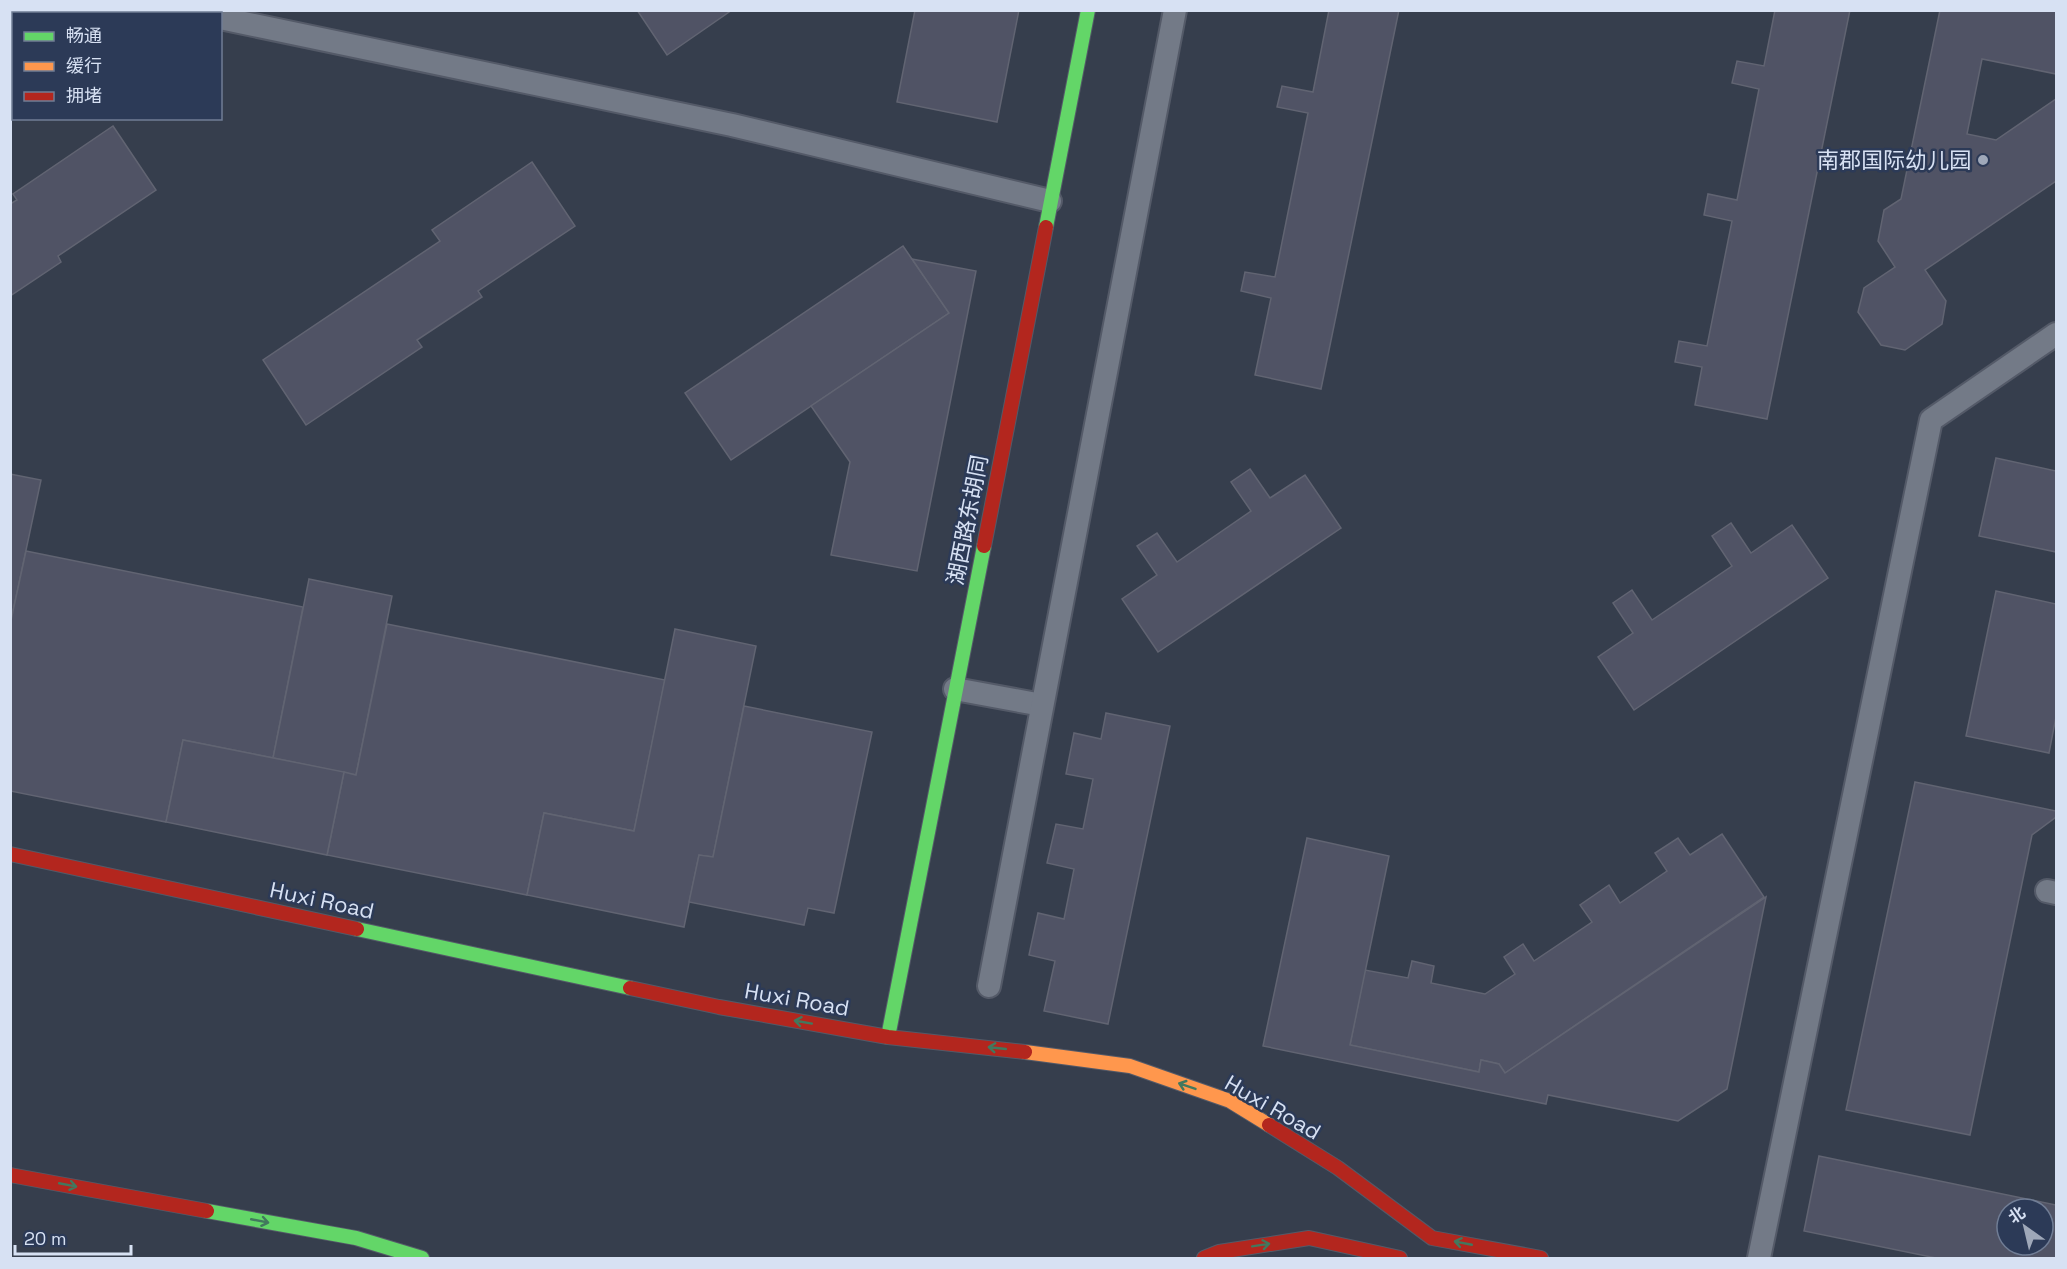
<svg xmlns="http://www.w3.org/2000/svg" width="2067" height="1269" font-family="'Space Grotesk','Noto Sans SC',sans-serif">
  <style>
    .building { fill: #505365; stroke: #616472; stroke-width: 1.5; fill-rule: evenodd }
    .lines { fill: none; stroke-linecap: round; stroke-linejoin: round }
    .lane-casing { stroke: #545a68; stroke-width: 26 }
    .fast-casing { stroke: #545a68; stroke-width: 16 }
    .slow-casing { stroke: #545a68; stroke-width: 16 }
    .jam-casing { stroke: #545a68; stroke-width: 16 }
    .lane { stroke: #737a87; stroke-width: 22 }
    .fast { stroke: #63d668; stroke-width: 14 }
    .slow { stroke: #ff974d; stroke-width: 14 }
    .jam { stroke: #b3261e; stroke-width: 14 }
    .oneway { stroke: #42785e }
    .poi-dot { fill: #9fa8b9; stroke: #2c3a57; stroke-width: 2 }
    .labels { text-anchor: middle; stroke-width: 5; stroke-linejoin: round; paint-order: stroke }
    .poi-label { font-size: 22px; fill: #d7e1f3; stroke: #2c3a57; text-anchor: end }
    .street-label { font-size: 22px; fill: #d7e1f3; stroke: #2c3a57 }
  </style>
  <rect width="100%" height="100%" fill="#363e4d"/>
  <!-- building -->
  <g class="building">
    <polygon points="637,10 732,10 667,55"/>
    <polygon points="915,10 1019,10 997,122 897,102"/>
    <polygon points="1329,10 1399,10 1321,389 1255,375 1271,298 1241,291 1245,272 1275,277 1308,113 1277,107 1282,86 1313,92"/>
    <polygon points="1775,10 1850,10 1767,419 1695,405 1702,367 1675,362 1679,341 1707,346 1732,221 1704,215 1708,194 1737,200 1759,89 1732,83 1737,61 1764,66"/>
    <polygon points="1940,10 2056,10 2056,74 1982,59 1967,134 1996,140 2056,99 2056,181 1925,270 1946,301 1942,324 1905,350 1881,345 1858,312 1864,288 1895,267 1878,241 1884,210 1901,199"/>
    <polygon points="113,126 156,190 58,256 61,262 10,296 10,204 17,200 13,194"/>
    <polygon points="532,162 575,226 478,291 482,297 417,340 422,347 306,425 263,360 440,241 432,230"/>
    <polygon points="903,246 949,313 731,460 685,393"/>
    <polygon points="912,259 976,271 917,571 831,555 850,462 811,406 949,313"/>
    <polygon points="1996,458 2056,471 2056,552 1979,536"/>
    <polygon points="1250,469 1270,498 1305,475 1341,528 1158,652 1122,599 1157,575 1137,546 1157,533 1177,562 1251,511 1231,482"/>
    <polygon points="10,474 41,480 10,625"/>
    <polygon points="1731,523 1751,553 1792,525 1828,578 1634,710 1598,657 1633,633 1613,603 1632,590 1652,620 1732,566 1712,536"/>
    <polygon points="26,551 303,607 273,758 183,740 166,822 10,791 10,625"/>
    <polygon points="309,579 392,596 356,775 273,758"/>
    <polygon points="1996,591 2056,604 2056,717 2049,753 1966,736"/>
    <polygon points="387,624 665,680 634,831 544,813 527,895 327,855 344,772 356,775"/>
    <polygon points="675,629 756,646 713,857 699,855 684,927 527,895 544,813 634,831"/>
    <polygon points="744,706 872,732 834,913 808,908 804,925 689,902 699,855 713,857"/>
    <polygon points="1106,713 1170,726 1108,1024 1044,1011 1055,961 1029,955 1038,913 1064,919 1074,869 1047,863 1056,824 1083,829 1093,779 1066,774 1074,733 1101,739"/>
    <polygon points="183,740 344,772 327,855 166,822"/>
    <polygon points="1915,782 2056,811 2056,817 2032,835 1970,1135 1846,1110"/>
    <polygon points="1722,834 1764,897 1505,1073 1499,1064 1481,1060 1479,1072 1350,1045 1365,970 1408,978 1412,961 1434,966 1431,983 1485,994 1515,974 1504,957 1523,944 1534,961 1592,922 1580,905 1609,885 1620,903 1667,871 1655,853 1678,838 1690,855"/>
    <polygon points="1307,838 1389,856 1350,1045 1479,1072 1481,1060 1499,1064 1505,1073 1766,897 1727,1089 1678,1121 1548,1095 1546,1104 1263,1046"/>
    <path d="M1819,1156l237,49v53h-120l-132,-27zM2007,1209h36v36h-36z"/>
  </g>
  <g class="lines">
    <!-- lane casing -->
    <g class="lane-casing">
      <g id="lane">
        <polyline points="187,10 201,14"/>
        <polyline points="220,18 732,125 1050,201"/>
        <polyline points="955,689 1042,705"/>
        <polyline points="2047,891 2056,893"/>
        <polyline points="989,986 1175,10"/>
        <polyline points="1759,1258 1931,420 2056,334"/>
      </g>
    </g>
    <!-- fast casing -->
    <g class="fast-casing">
      <g id="fast">
        <polyline points="1046,227 1088,10"/>
        <polyline points="357,929 630,988"/>
        <polyline points="888,1037 984,546"/>
        <polyline points="207,1211 356,1238 422,1258"/>
      </g>
    </g>
    <!-- slow casing -->
    <g class="slow-casing">
      <polyline id="slow" points="1025,1052 1130,1066 1230,1101 1269,1125"/>
    </g>
    <!-- jam casing -->
    <g class="jam-casing">
      <g id="jam">
        <polyline points="984,546 1046,227"/>
        <polyline points="10,854 357,929"/>
        <polyline points="630,988 719,1007 888,1037 1025,1052"/>
        <polyline points="1269,1125 1338,1168 1432,1238 1541,1258"/>
        <polyline points="10,1175 207,1211"/>
        <polyline points="1204,1258 1219,1252 1309,1238 1400,1258"/>
      </g>
    </g>
    <!-- lane -->
    <use href="#lane" class="lane"/>
    <!-- fast -->
    <use href="#fast" class="fast"/>
    <!-- slow -->
    <use href="#slow" class="slow"/>
    <!-- jam -->
    <use href="#jam" class="jam"/>
  </g>
  <!-- one-way arrows -->
  <defs><path id="oneway-shaft" d="M-6 0H5M1.5-3L5.5 0L1.5 3" fill="none" stroke-width="1.6" stroke-linecap="round" stroke-linejoin="round" transform="scale(1.5)"/></defs>
  <g class="oneway">
    <use href="#oneway-shaft" transform="translate(803 1022) rotate(-170)"/>
    <use href="#oneway-shaft" transform="translate(997 1048) rotate(-174)"/>
    <use href="#oneway-shaft" transform="translate(1187 1086) rotate(-161)"/>
    <use href="#oneway-shaft" transform="translate(68 1185) rotate(11)"/>
    <use href="#oneway-shaft" transform="translate(260 1221) rotate(11)"/>
    <use href="#oneway-shaft" transform="translate(1463 1243) rotate(-169)"/>
    <use href="#oneway-shaft" transform="translate(1261 1245) rotate(-9)"/>
  </g>
  <!-- markers -->
  <circle class="poi-dot" cx="1983" cy="160" r="6"/>
  <g class="labels">
    <!-- poi labels -->
    <g class="poi-label">
      <text x="1971" y="168">南郡国际幼儿园</text>
    </g>
    <!-- street labels -->
    <g class="street-label">
      <text transform="translate(967 520) rotate(-79)" y="8">湖西路东胡同</text>
      <text transform="translate(322 900) rotate(12)" y="8">Huxi Road</text>
      <text transform="translate(797 999) rotate(10)" y="8">Huxi Road</text>
      <text transform="translate(1273 1107) rotate(30)" y="8">Huxi Road</text>
    </g>
  </g>
  <!-- border -->
  <rect width="2067" height="1269" fill="none" stroke="#d7e1f3" stroke-width="24"/>
  <!-- legend -->
  <rect x="12" y="12" width="210" height="108" fill="#2c3a57" stroke="#707d95" stroke-width="1.5"/>
  <rect x="24" y="32" width="30" height="9" fill="#63d668" stroke="#707d95" stroke-width="1.5"/>
  <text x="66" y="42" font-size="18" fill="#d7e1f3">畅通</text>
  <rect x="24" y="62" width="30" height="9" fill="#ff974d" stroke="#707d95" stroke-width="1.5"/>
  <text x="66" y="72" font-size="18" fill="#d7e1f3">缓行</text>
  <rect x="24" y="92" width="30" height="9" fill="#b3261e" stroke="#707d95" stroke-width="1.5"/>
  <text x="66" y="102" font-size="18" fill="#d7e1f3">拥堵</text>
  <!-- north arrow -->
  <g transform="translate(2025 1227) rotate(326)"><circle r="28" fill="#2c3a57" stroke="#707d95" stroke-width="1.5"/>
  <path d="M0-4.5L10 22L0 15L-10 22Z" fill="#9fa8b9"/>
  <text y="-9" font-size="16" font-weight="bold" text-anchor="middle" fill="#d7e1f3">北</text>
  </g>
  <!-- scale -->
  <path d="M15 1245v9h116v-9" fill="none" stroke="#d7e1f3" stroke-width="3"/>
  <text x="24" y="1245" font-size="18" fill="#d7e1f3" stroke="#2c3a57" stroke-width="4.5" paint-order="stroke">20 m</text>
</svg>
